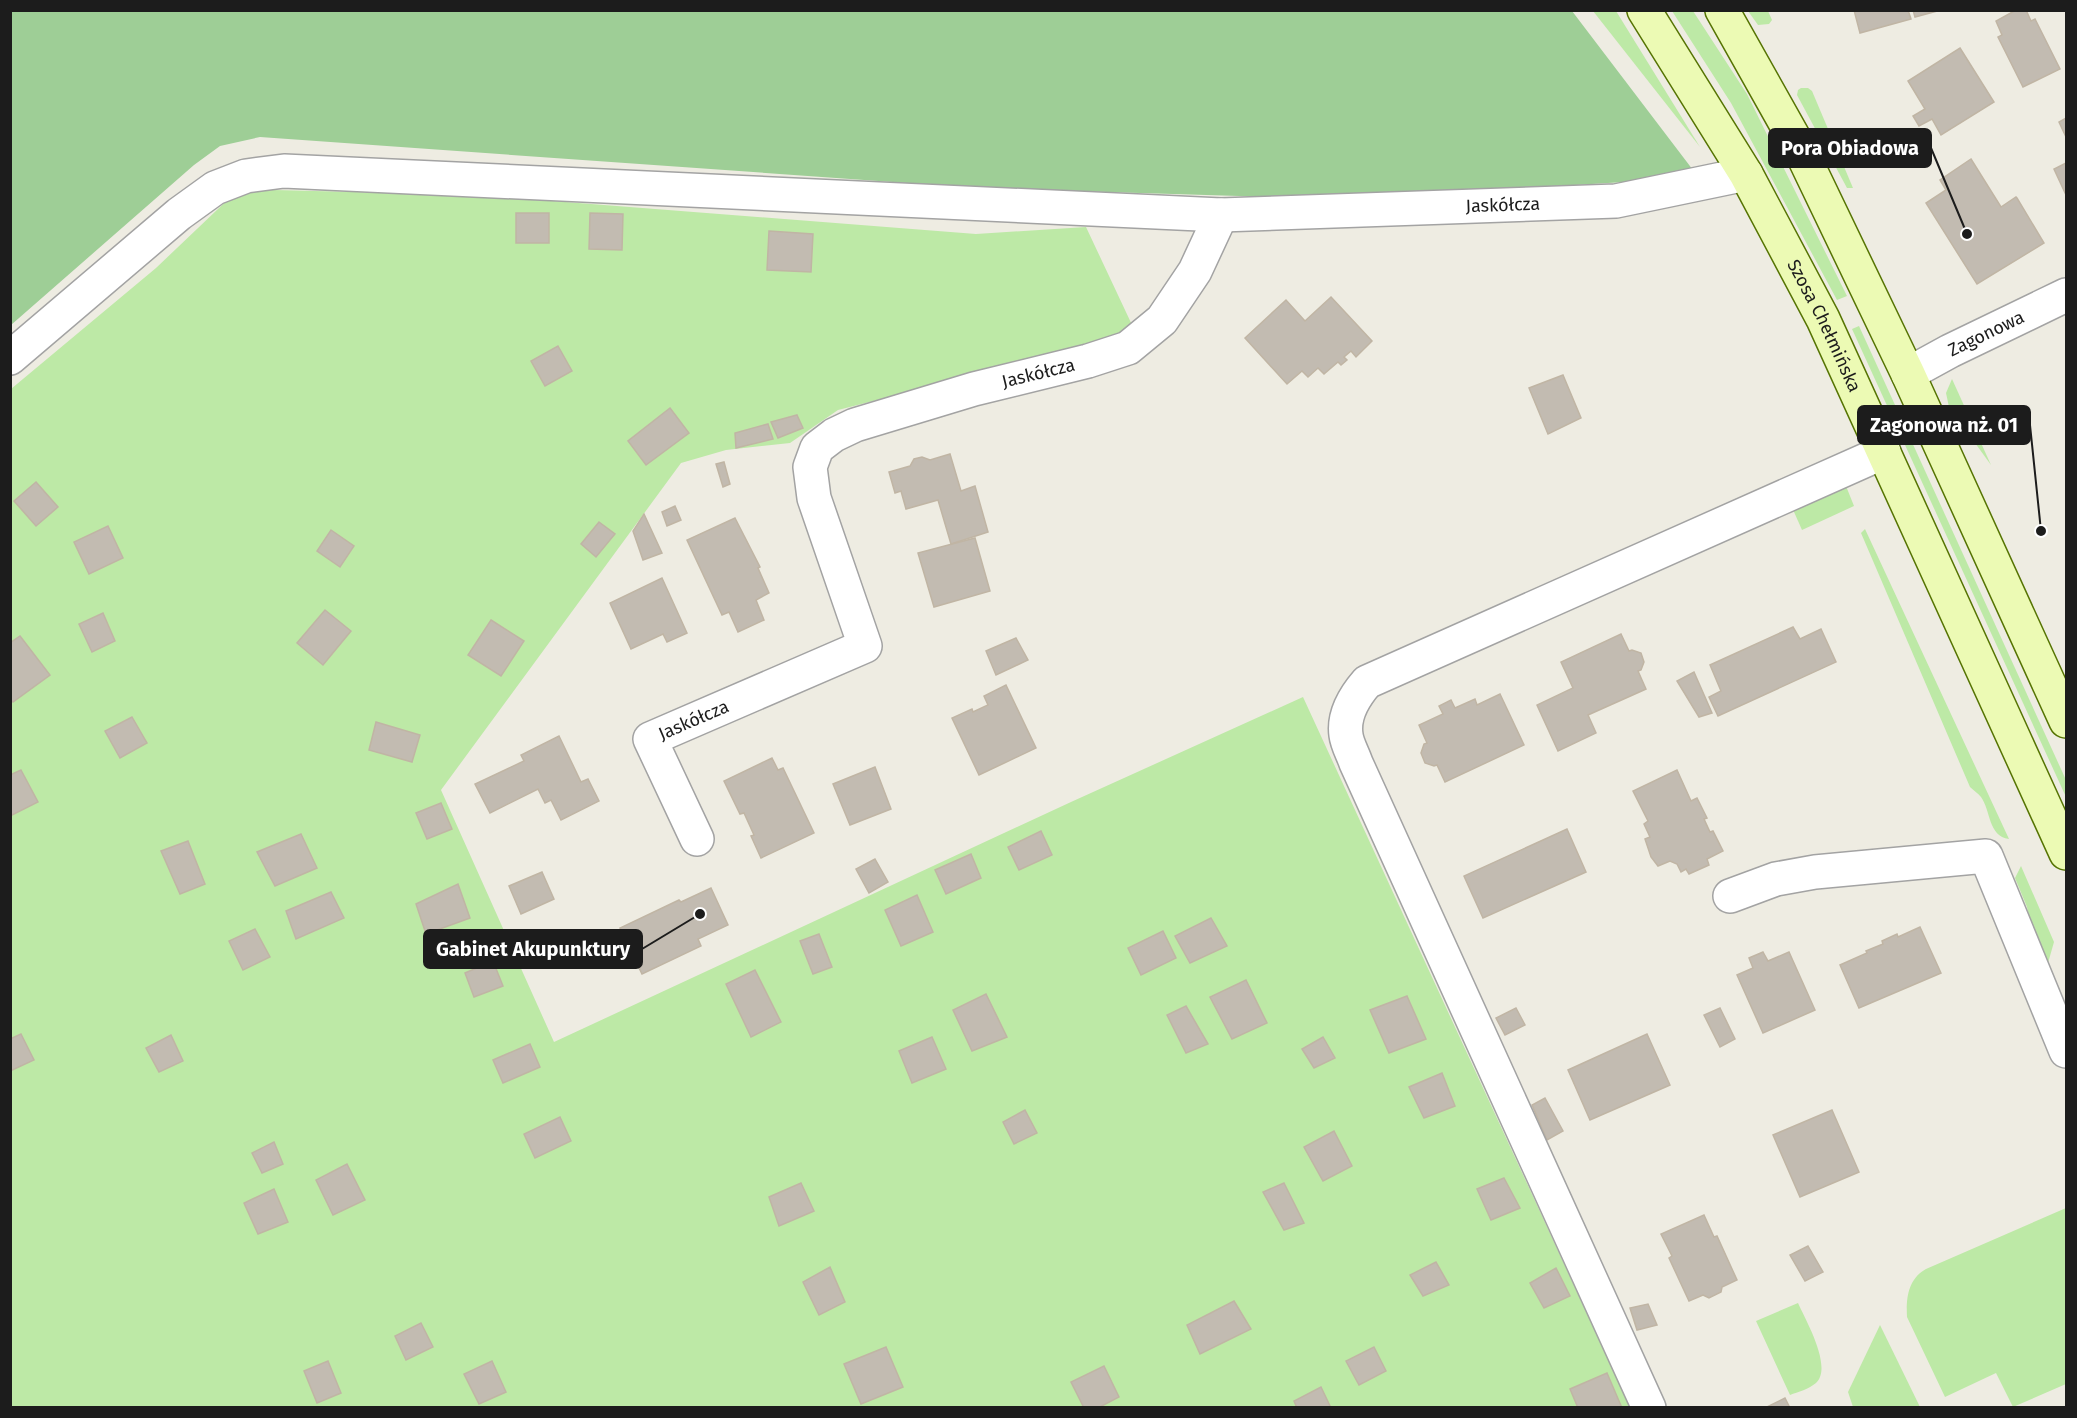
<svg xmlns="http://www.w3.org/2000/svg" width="2077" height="1418" font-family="'Fira Sans',sans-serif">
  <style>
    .grass { fill: #bde9a6 }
    .forest { fill: #9ece96 }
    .building { fill: #c2bbb1; stroke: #c0b5a4; stroke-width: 1.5 }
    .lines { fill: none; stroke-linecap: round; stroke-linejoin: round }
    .street-casing { stroke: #a3a3a3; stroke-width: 36 }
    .secondary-casing { stroke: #567403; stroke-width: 36 }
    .street { stroke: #fff; stroke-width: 33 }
    .secondary { stroke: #ecfab4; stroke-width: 33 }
    .labels { text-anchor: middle; stroke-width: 5; stroke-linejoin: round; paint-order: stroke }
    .street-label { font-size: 18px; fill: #1c1c1c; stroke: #fff }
    .leader { fill: none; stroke: #1c1c1c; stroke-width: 2 }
    .callout-dot { fill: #1c1c1c; stroke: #fff; stroke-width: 2 }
    .callout { fill: #1c1c1c; stroke: #1c1c1c; stroke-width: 2 }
    .callout-label { font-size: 20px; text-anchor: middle; font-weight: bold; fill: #fff }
  </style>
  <rect width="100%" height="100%" fill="#eeece2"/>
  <!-- grass -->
  <g class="grass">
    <polygon points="1593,11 1616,11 1700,147"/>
    <polygon points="1672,11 1693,11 1747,94 1847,296 1837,300 1731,103"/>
    <polygon points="1748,11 1768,11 1772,20 1769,24 1758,25"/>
    <polygon points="1801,88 1808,88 1812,91 1853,188 1847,188 1797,95 1798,90"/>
    <polygon points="239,189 475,195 976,234 1086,227 1133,327 1124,337 838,410 790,443 726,450 681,463 441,790 554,1042 1071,802 1303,697 1630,1407 11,1408 11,389 156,268"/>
    <polygon points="1859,326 2066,780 2066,797 1852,329"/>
    <polygon points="1952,379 1991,465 1949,407 1946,393"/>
    <polygon points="1844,481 1854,506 1802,530 1791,505"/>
    <path d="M1865,529l144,310c-21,-3 -18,-28 -28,-42 -3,-4 -8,-7 -11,-10l-109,-254z"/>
    <polygon points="2021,866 2054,942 2046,970 2039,974 2027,907 2015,878"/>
    <path d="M2066,1208v176l-53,23 -17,-34 -51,24 -38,-80c-1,-19 1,-38 19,-48z"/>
    <path d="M1798,1303c8,18 35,64 18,80 -7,6 -18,9 -26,12l-34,-74z"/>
    <polygon points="1880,1325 1920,1407 1853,1407 1848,1392"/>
  </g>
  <!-- forest -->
  <polygon class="forest" points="11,11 1572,11 1696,174 1640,181 1415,195 1275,197 977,188 260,137 220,146 194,165 11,325"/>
  <!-- building -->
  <g class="building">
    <polygon points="1854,10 1908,10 1911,19 1860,33"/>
    <polygon points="1913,10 1941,10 1915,17"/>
    <polygon points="2016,10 2026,10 2031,21 2035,19 2060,69 2023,87 1998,37 2002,35 1996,21"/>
    <polygon points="1960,48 1994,102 1941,135 1932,119 1919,126 1913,116 1925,109 1908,81"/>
    <polygon points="2066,118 2066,137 2059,122"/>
    <polygon points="1971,159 2001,207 2016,197 2017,198 2044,243 1977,284 1926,203 1946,190 1940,180"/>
    <polygon points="2066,163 2066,195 2054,169"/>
    <rect x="516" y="213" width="33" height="30"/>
    <polygon points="590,213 623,214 622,250 589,249"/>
    <polygon points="769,231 813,234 811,272 767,270"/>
    <polygon points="1331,297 1372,341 1356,357 1351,351 1344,357 1347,360 1341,365 1338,362 1324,374 1318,368 1308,377 1302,371 1287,384 1245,338 1286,300 1305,321"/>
    <polygon points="558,346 572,371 545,386 531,361"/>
    <polygon points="1563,375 1581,418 1548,434 1529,388"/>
    <polygon points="670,408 689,433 646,465 628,441"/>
    <polygon points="797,415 803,428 778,438 771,422"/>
    <polygon points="768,424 773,439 736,448 735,433"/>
    <polygon points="950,454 961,491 975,486 988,532 951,544 938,500 906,509 901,491 895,493 889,472 910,466 914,459 922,457 930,460"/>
    <polygon points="724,462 730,484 723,487 716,464"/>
    <polygon points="36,482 58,507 36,526 14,501"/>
    <polygon points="675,506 681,520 667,526 662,512"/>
    <polygon points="644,514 662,553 643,560 633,531"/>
    <polygon points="735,518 760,567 758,568 769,593 756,600 764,620 738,632 729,612 722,615 687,540"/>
    <polygon points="599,522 615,534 596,557 581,544"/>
    <polygon points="108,526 123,558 89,574 74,542"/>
    <polygon points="331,530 354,546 340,567 317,551"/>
    <polygon points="975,538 990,591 934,607 918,553"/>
    <polygon points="662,578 687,633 667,642 663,634 631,649 610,603"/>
    <polygon points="325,610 351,631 323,665 297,643"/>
    <polygon points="103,613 115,641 92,652 79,624"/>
    <polygon points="491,620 524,641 501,676 468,655"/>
    <polygon points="1793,627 1800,639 1821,629 1836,662 1718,716 1709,697 1721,691 1710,665"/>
    <polygon points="1621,634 1629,651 1632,650 1641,653 1644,662 1641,670 1638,671 1646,689 1588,715 1596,733 1558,751 1537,705 1573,688 1561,662"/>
    <polygon points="20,636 50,675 13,702 10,699 10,643"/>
    <polygon points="1016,638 1028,660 996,675 986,651"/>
    <polygon points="1694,672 1712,713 1699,717 1677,681"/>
    <polygon points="1006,685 1036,748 979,775 952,718 972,709 973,712 988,705 984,696"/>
    <polygon points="1500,694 1524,745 1445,782 1437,765 1434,766 1425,763 1421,753 1424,744 1427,743 1419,725 1443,714 1439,706 1451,700 1455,708 1475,699 1477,705"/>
    <polygon points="132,717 147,743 120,758 105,731"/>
    <polygon points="376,722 420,735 412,762 369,750"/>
    <polygon points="559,736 581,782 588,779 599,801 561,820 551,800 545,803 538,789 490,813 475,784 524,761 521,755"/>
    <polygon points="772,758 778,770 783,768 814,833 761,858 751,836 754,835 744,813 740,814 724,781"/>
    <polygon points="875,767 891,809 850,825 833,784"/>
    <polygon points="21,770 38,802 10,816 10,775"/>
    <polygon points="1677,770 1691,801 1697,798 1707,818 1704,819 1710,832 1713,831 1723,851 1707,859 1709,865 1689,874 1686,869 1681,872 1677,864 1670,861 1658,866 1651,857 1645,839 1650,837 1644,824 1648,821 1633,791"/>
    <polygon points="441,803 452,829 427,839 416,813"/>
    <polygon points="1567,829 1586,872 1483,918 1464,876"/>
    <polygon points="1041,831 1052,855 1019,870 1008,847"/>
    <polygon points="301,834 317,868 275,886 257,852"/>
    <polygon points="188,841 205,884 180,894 161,851"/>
    <polygon points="971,854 981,878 946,894 935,870"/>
    <polygon points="875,859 888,882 869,893 856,869"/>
    <polygon points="542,872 554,899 521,914 509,886"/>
    <polygon points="458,884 470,918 426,934 416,904"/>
    <polygon points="711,888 728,925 698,939 701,946 642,974 620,928 679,900 681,902"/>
    <polygon points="331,892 344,918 296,939 286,911"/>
    <polygon points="917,895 933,932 901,946 885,910"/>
    <polygon points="1211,918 1227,946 1190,963 1175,936"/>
    <polygon points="1920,927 1941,973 1859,1008 1840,965 1867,953 1866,951 1883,944 1882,941 1897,934 1898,937"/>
    <polygon points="255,929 270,957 243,970 229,941"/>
    <polygon points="1163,931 1176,958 1141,975 1128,948"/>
    <polygon points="819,934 832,967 813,974 800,941"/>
    <polygon points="1763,952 1768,961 1789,952 1815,1010 1763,1033 1737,975 1753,968 1749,958"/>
    <polygon points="493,961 503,986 474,997 465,973"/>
    <polygon points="755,970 781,1022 751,1037 726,984"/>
    <polygon points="1246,980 1267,1023 1232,1039 1210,997"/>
    <polygon points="986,994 1007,1037 972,1051 953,1010"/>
    <polygon points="1407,996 1426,1039 1389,1053 1370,1010"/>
    <polygon points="1186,1006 1208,1044 1186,1053 1167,1015"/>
    <polygon points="1516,1008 1525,1025 1505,1035 1496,1018"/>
    <polygon points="1720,1008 1735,1039 1720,1047 1704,1015"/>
    <polygon points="21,1034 34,1060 10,1071 10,1039"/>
    <polygon points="1647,1034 1670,1085 1590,1120 1568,1070"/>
    <polygon points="171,1035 183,1061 159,1072 146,1048"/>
    <polygon points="932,1037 946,1069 912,1083 899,1051"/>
    <polygon points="1323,1037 1335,1058 1314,1068 1302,1049"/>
    <polygon points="530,1044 540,1067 503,1083 493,1060"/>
    <polygon points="1442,1073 1455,1106 1424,1118 1409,1087"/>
    <polygon points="1545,1098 1563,1131 1547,1140 1532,1105"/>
    <polygon points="1025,1110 1037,1133 1014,1144 1003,1122"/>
    <polygon points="1832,1110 1859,1172 1800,1197 1773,1135"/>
    <polygon points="560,1117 571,1141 535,1158 524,1134"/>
    <polygon points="1334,1131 1352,1166 1323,1181 1304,1147"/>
    <polygon points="274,1142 283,1164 262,1173 252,1153"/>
    <polygon points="347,1164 365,1200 333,1215 316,1180"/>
    <polygon points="1504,1178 1520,1208 1491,1220 1477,1189"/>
    <polygon points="801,1183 814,1211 779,1226 769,1197"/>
    <polygon points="1284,1183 1304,1223 1284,1230 1263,1192"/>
    <polygon points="274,1189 288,1222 258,1234 244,1203"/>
    <polygon points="1704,1215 1714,1237 1717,1236 1737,1280 1722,1287 1721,1292 1709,1298 1703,1295 1689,1301 1669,1258 1672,1256 1661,1234"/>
    <polygon points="1808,1246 1823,1272 1805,1281 1790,1255"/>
    <polygon points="1436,1262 1449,1285 1423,1296 1410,1275"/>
    <polygon points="830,1267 845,1302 819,1315 803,1282"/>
    <polygon points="1556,1268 1570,1296 1544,1308 1530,1283"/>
    <polygon points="1234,1301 1251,1329 1200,1354 1187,1325"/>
    <polygon points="1648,1304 1657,1325 1637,1330 1630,1308"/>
    <polygon points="421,1323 433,1347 406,1360 395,1336"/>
    <polygon points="886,1347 903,1387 861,1404 844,1364"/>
    <polygon points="1374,1347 1386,1371 1359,1385 1346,1361"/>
    <polygon points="328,1361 341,1393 317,1403 304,1371"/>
    <polygon points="492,1361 506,1392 479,1404 464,1374"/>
    <polygon points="1104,1366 1119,1397 1098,1408 1084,1408 1071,1382"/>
    <polygon points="1607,1373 1622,1408 1578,1408 1570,1389"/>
    <polygon points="1321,1387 1331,1408 1297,1408 1294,1401"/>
    <polygon points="1785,1398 1790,1408 1765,1408"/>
  </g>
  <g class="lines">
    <!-- street casing -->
    <g class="street-casing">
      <g id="street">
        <path id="s1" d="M10,358l169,-144 36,-26 31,-12 38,-5 937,44 395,-14 130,-27"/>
        <path id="s2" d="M1908,374l42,-23 116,-56"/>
        <path id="s3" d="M697,839l-47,-100 215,-93 -51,-148 -4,-31 7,-19 17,-13 21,-10 119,-36 114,-28 40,-13 34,-28 33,-49 26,-56"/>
        <polyline points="1730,896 1776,879 1815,872 1986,856 2066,1051"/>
        <path d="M1649,1408l-293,-645c-3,-9 -9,-19 -10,-28 -3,-20 8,-38 21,-53l517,-230"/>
      </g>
    </g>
    <!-- secondary casing -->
    <g class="secondary-casing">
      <g id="secondary">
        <path id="s4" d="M1644,10l102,164 77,145 243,534"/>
        <polyline points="1722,10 1799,147 1908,374 2066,721"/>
      </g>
    </g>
    <!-- street -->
    <use href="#street" class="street"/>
    <!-- secondary -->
    <use href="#secondary" class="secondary"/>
  </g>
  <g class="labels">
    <!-- street labels -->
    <g class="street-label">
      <text dy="6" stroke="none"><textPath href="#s1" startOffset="1558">Jaskółcza</textPath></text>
      <text dy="6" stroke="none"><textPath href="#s4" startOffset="364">Szosa Chełmińska</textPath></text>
      <text dy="6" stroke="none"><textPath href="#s2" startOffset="88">Zagonowa</textPath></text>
      <text dy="6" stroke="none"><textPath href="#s3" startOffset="788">Jaskółcza</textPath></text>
      <text dy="6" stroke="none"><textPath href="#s3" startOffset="158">Jaskółcza</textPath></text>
    </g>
  </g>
  <!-- callouts -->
  <path class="leader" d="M1967 234L1931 148M2041 531L2030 425M700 914L642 949"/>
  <g class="callout-dot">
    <circle cx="1967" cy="234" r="6"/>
    <circle cx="2041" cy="531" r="6"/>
    <circle cx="700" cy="914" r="6"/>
  </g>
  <g class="callout">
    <rect x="1769" y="129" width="162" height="38" rx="6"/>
    <rect x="1858" y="406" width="172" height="38" rx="6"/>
    <rect x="424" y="930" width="218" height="38" rx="6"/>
  </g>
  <g class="callout-label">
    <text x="1850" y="155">Pora Obiadowa</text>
    <text x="1944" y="432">Zagonowa nż. 01</text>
    <text x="533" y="956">Gabinet Akupunktury</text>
  </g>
  <!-- border -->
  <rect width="2077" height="1418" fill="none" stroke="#1c1c1c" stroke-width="24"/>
</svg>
